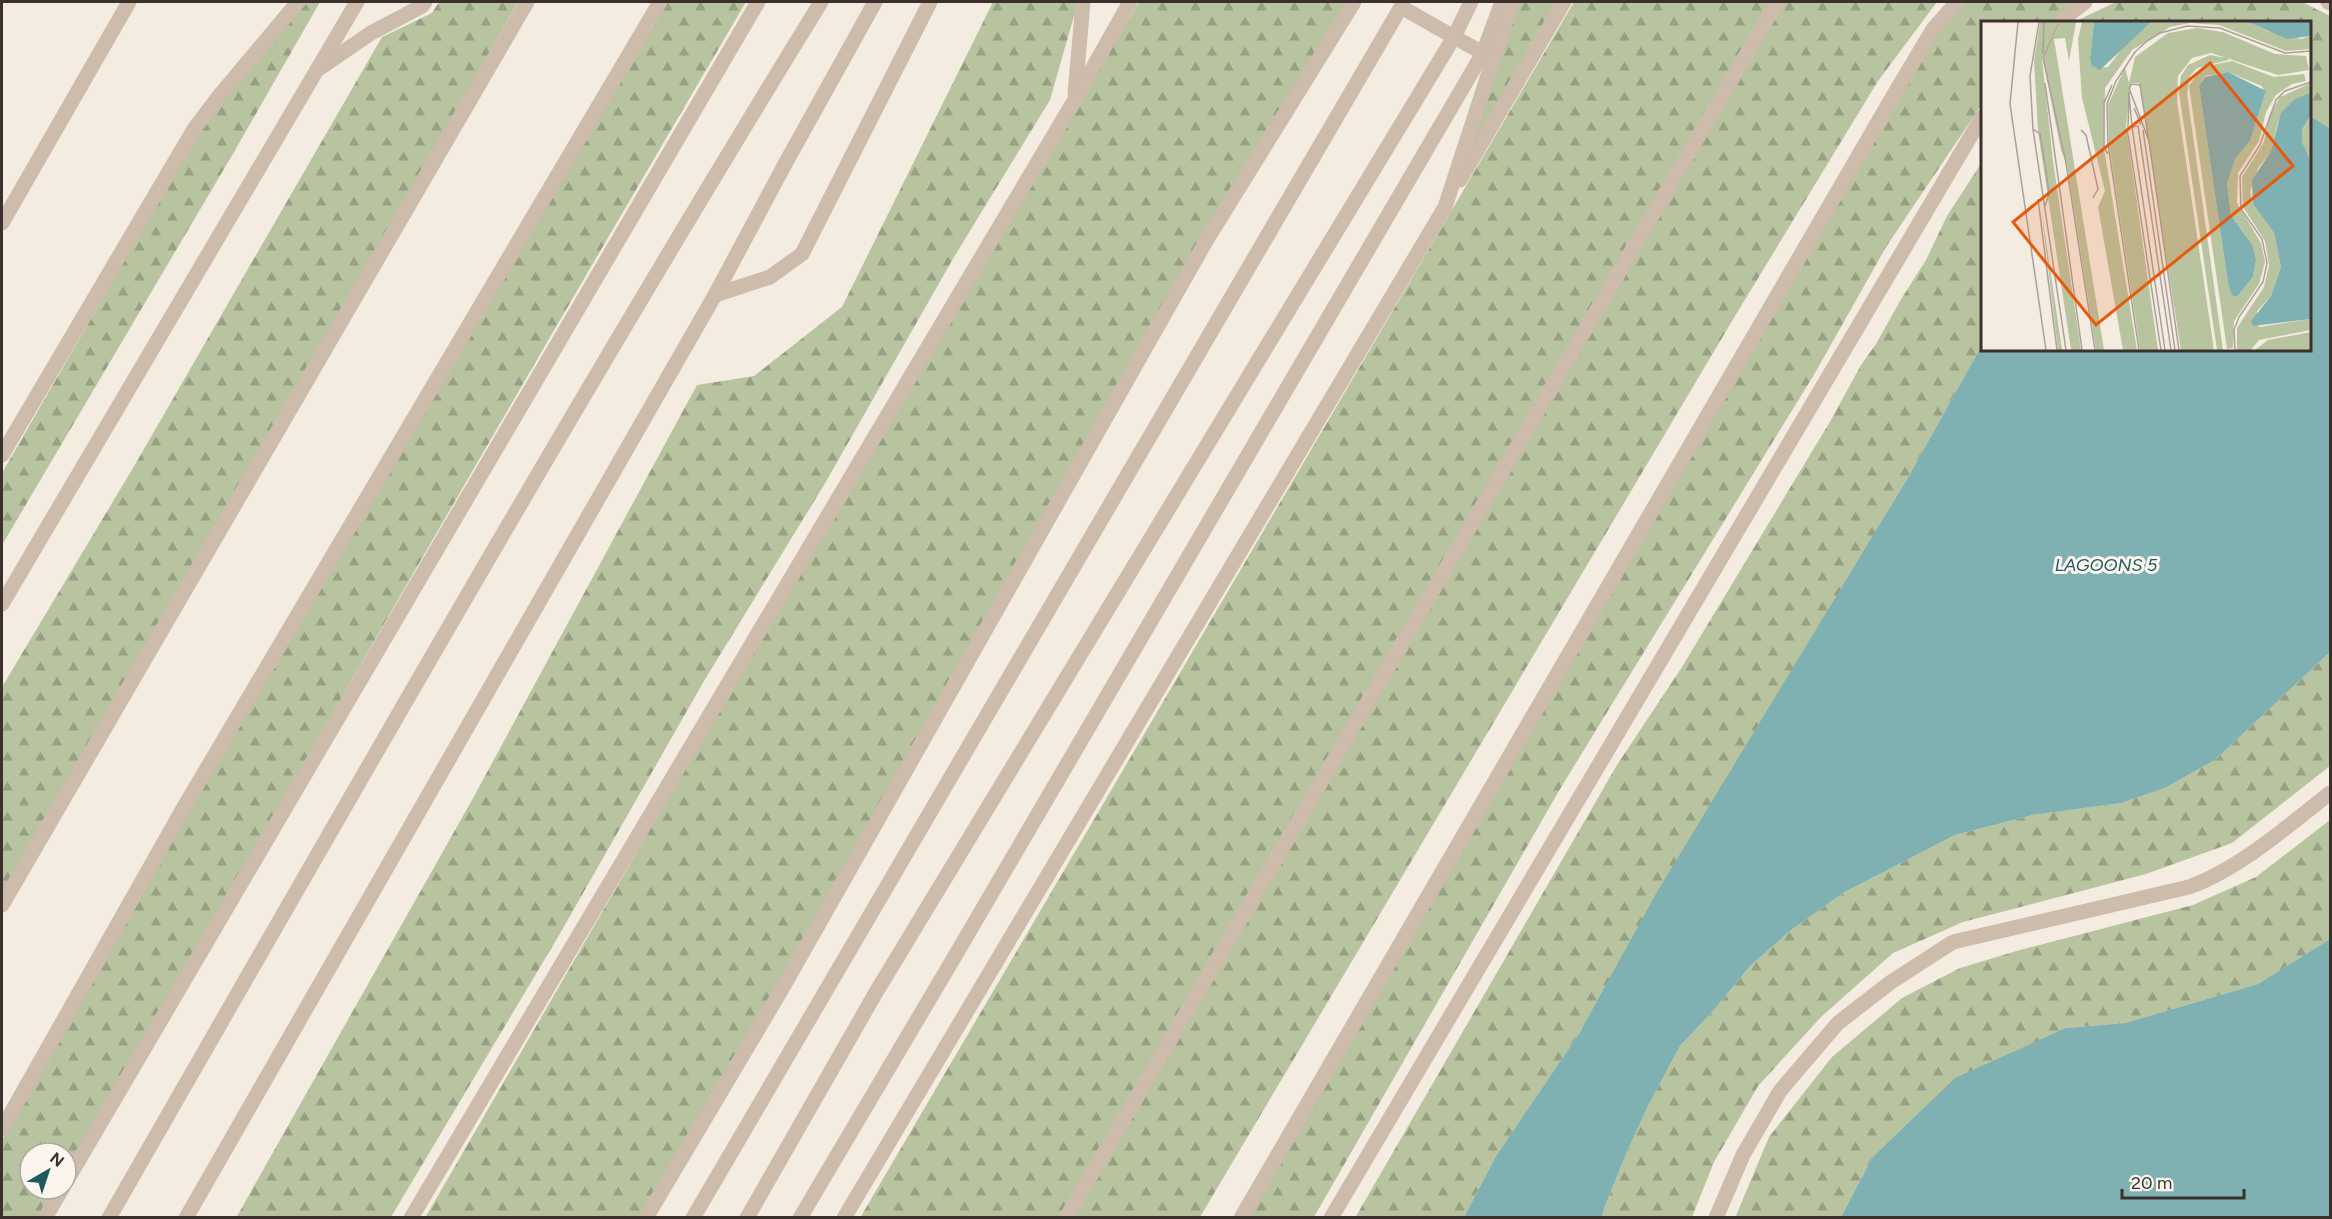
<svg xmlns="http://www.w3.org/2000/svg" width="2332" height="1219" font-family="Figtree,sans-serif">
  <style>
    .forest { fill: url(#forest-firs) }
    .water { fill: #7fb0b2 }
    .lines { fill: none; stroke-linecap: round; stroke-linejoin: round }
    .service { stroke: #cdbbac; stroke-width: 15 }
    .minor { stroke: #cdbbac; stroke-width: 15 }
    .tertiary { stroke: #cdbbac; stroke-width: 15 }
    .labels { text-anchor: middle; stroke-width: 6; stroke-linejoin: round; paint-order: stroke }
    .water-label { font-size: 18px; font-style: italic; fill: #1f5a5e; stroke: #fbf5ee }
    .inset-road { fill: none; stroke: #aaa098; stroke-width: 1.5 }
    .view { fill: #e8590c; fill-opacity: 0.15; stroke: #e8590c; stroke-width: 3 }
    .inset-edge { fill: none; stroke: #3b302b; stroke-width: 3 }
  </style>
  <defs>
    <pattern id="forest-firs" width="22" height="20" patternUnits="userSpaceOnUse" patternTransform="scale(1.5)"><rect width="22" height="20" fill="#b8c4a0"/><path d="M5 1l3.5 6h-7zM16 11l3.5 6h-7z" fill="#97a083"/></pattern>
  </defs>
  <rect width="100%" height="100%" fill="#f4ebe1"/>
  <!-- forest -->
  <g class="forest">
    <polygon points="307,2 320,2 234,152 2,545 2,473 201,128"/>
    <polygon points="439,2 518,2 367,267 2,892 2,687 133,468 382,37 432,13"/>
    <path d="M666,2h80c-229,389 -453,781 -680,1172v-21h-36v36h27l-16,28 -39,1v-78l153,-271z"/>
    <polygon points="993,2 1078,2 1050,100 954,257 824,485 704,681 558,937 391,1217 236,1218 472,800 697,385 754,376 842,307"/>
    <polygon points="1139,2 1349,2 1158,311 956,677 780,986 639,1217 425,1218 656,819"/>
    <polygon points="1519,2 1558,2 1466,164"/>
    <polygon points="1574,2 1937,2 1878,81 1735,316 1200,1217 860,1218"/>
    <polygon points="1965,2 2081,2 2056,22 1982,22 1982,104 1886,247 1815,373 1560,789 1314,1217 1244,1218 1939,31"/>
    <polygon points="2116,2 2302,2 2330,16 2330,128 2310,116 2310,22 2074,22"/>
    <polygon points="1982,162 1982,345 1906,481 1580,1032 1496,1156 1464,1217 1355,1218 1617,765 1682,667 1831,420 1861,365 1876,344 1900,301 1926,260 1947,216"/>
    <polygon points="2330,652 2330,766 2232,843 2146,874 1963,922 1893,953 1821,1017 1758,1086 1714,1162 1692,1217 1602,1218 1605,1206 1626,1154 1649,1104 1680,1046 1714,1010 1750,966 1790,931 1843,893 1955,835 2033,815 2121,803 2165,788 2215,760"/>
    <polygon points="2330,820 2330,939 2258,984 2125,1023 2066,1028 1872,1158 1841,1217 1735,1218 1769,1137 1832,1057 1902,998 1960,968 2020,950 2193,905 2256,877"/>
  </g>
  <!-- water -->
  <g class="water">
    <polygon points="2310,116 2330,128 2330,652 2215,760 2165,788 2121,803 2033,815 1955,835 1843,893 1790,931 1750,966 1714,1010 1680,1046 1649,1104 1626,1154 1605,1206 1602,1217 1464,1217 1496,1156 1580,1032 1657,892 1906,481 1982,345 1982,350 2310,350"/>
    <polygon points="2330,939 2330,1217 1841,1217 1872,1158 1955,1078 2066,1028 2125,1023 2258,984"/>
  </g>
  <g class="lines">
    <!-- service -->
    <g class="service">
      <polyline points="2328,2 2330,3"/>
      <polyline points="2060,22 2085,2"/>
      <polyline points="66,1182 758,2"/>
      <polyline points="45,1218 62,1189"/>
      <path d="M109,1218c234,-408 466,-816 712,-1216"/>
      <polyline points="186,1218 715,295 785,164 875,2"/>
      <polyline points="1066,1218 1777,2"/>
      <polyline points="1241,1218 1896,91 1933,29 1957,2"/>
      <polyline points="1331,1218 1982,117"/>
    </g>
    <!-- minor -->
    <g class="minor">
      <polyline points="1471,2 1454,37 1483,53 1502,2"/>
      <polyline points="317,70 371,33 422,6 425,2"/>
      <polyline points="1075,94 1083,2"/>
      <polyline points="1460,180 1564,2"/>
      <polyline points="2,223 129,2"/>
      <polyline points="715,295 770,277 802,254 930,2"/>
      <polyline points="2,455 194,129 219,96 298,2"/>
      <polyline points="2,1129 184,807 660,2"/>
      <polyline points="411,1218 1074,101 1130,2"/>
      <polyline points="646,1218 782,989 1206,241 1354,2"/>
      <polyline points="693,1218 1401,7 1454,37 875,994 747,1218"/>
      <polyline points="800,1218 955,956 1483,53"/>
      <polyline points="844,1218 1445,207 1512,2"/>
      <path d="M1716,1218l27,-63 37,-64 58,-68 53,-41 62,-40 236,-55c50,-18 99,-61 141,-94"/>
    </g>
    <!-- tertiary -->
    <g class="tertiary">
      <polyline points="2,604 357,2"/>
      <polyline points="2,905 527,2"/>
    </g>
  </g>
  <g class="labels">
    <!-- water labels -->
    <g class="water-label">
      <text x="2106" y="571">LAGOONS 5</text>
    </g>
  </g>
  <!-- overview -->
  <g transform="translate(1981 21)">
    <rect width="330" height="330" fill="#f4ebe1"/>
    <path d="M59,1h18l-16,37 11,102 28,189h-10l-33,-219 -4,-70zM79,1h16l-7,39 -4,-23 -11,1 50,311h-8l-29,-186 -6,-14 -18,-91zM101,1h12l-4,36 5,10 13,-1 20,-26 23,-19h97l22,10 31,7 10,-3v13l-25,2 -67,-26 -29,-2 -20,4 -38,23 -27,38 -1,60 33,202h-14l-25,-143 7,-16 -23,-93 -4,-59zM216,7l26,4 52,22 31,2 3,14 -31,5 -67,-22 -19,5 -14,18 -1,25 37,249h-33l-42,-267h-8l-5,43 32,224h-18l-31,-206 -1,-39 17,-38 4,16 6,-26 33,-24zM229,34l22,4 -35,9 -7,8 -3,17 36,257h-6l-38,-258 2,-16 7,-11zM251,40l42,16 30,-3 2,7 -14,3 -16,11 -10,17 -7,29 -21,32 -1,30 24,40 4,19 -6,22 -25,37 -1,27 -6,1 -38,-263 13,-19zM247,51l34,14 3,8 -15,47 -15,18 -8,25 4,31 15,21 10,24 -3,17 -16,20 -9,-14 -29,-197 6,-10zM330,62v10l-33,29 -7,29 -13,17 -8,24 3,12 21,29 7,34 -10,29 -14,15 2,16 52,-8v11l-52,10 -8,10h-14v-22l27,-41 5,-22 -4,-24 -22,-34 -1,-30 22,-35 5,-26 11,-19zM330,94v46l-9,-19v-11zM59,178l22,151h-4zM330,311v18h-56l13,-10z" fill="#b8c4a0" fill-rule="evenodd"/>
    <path d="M113,1h57l-51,48 -8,-4 -2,-8zM267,1h63v14l-24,3zM247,51l38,19 -16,50 -15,18 -8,25 4,31 21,30 4,15 -3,17 -16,20 -5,-2 -4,-12 -29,-197 6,-9zM330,72v22l-9,15v12l9,19v158l-58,7 -2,-5 20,-25 10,-29 -7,-34 -21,-29 -1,-24 19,-29 10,-38 14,-14z" fill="#7fb0b2"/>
    <path class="inset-road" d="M37,1l-8,82 36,246M58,1l-9,54 3,53 33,221M78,1l-16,36 23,105 29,187M62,32l1,-31M64,62l37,267M148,73l3,33M153,87l7,17M146,107l34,222M147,107l1,-36M52,108l7,5 6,36 3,24 -4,12M100,109l5,5 12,54 -5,9M162,109l32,220M168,120l-9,-56 -8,-1 -3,4 20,53 30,209M127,133l-4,-6v-45l8,-18M57,178l19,151M158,329l-31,-206 -1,-40 9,-23 19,-29 12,-11 13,-8 27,-7 33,2 65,25 26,-2M184,329l-33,-223 6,-1 33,224M254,329l-1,-20 5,-13 24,-35 4,-19 -5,-24 -21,-30 -1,-33 20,-31 16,-45 9,-9 26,-9"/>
    <path class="view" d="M229,42l83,103 -197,159 -83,-103z"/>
    <rect width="330" height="330" class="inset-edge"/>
  </g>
  <!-- border -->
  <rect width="2332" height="1219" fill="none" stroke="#3b302b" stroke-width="6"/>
  <!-- north arrow -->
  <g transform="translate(48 1171) rotate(39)"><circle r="28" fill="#fbf5ee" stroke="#aea6a0" stroke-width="1.5"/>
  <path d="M0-4.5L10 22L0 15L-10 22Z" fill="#1f5a5e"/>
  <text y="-9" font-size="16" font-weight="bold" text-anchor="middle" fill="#3b302b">N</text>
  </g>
  <!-- scale -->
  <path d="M2122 1189v9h122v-9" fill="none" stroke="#3b302b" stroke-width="3"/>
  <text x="2131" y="1189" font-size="18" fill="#3b302b" stroke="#fbf5ee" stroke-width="4.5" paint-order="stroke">20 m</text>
</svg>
